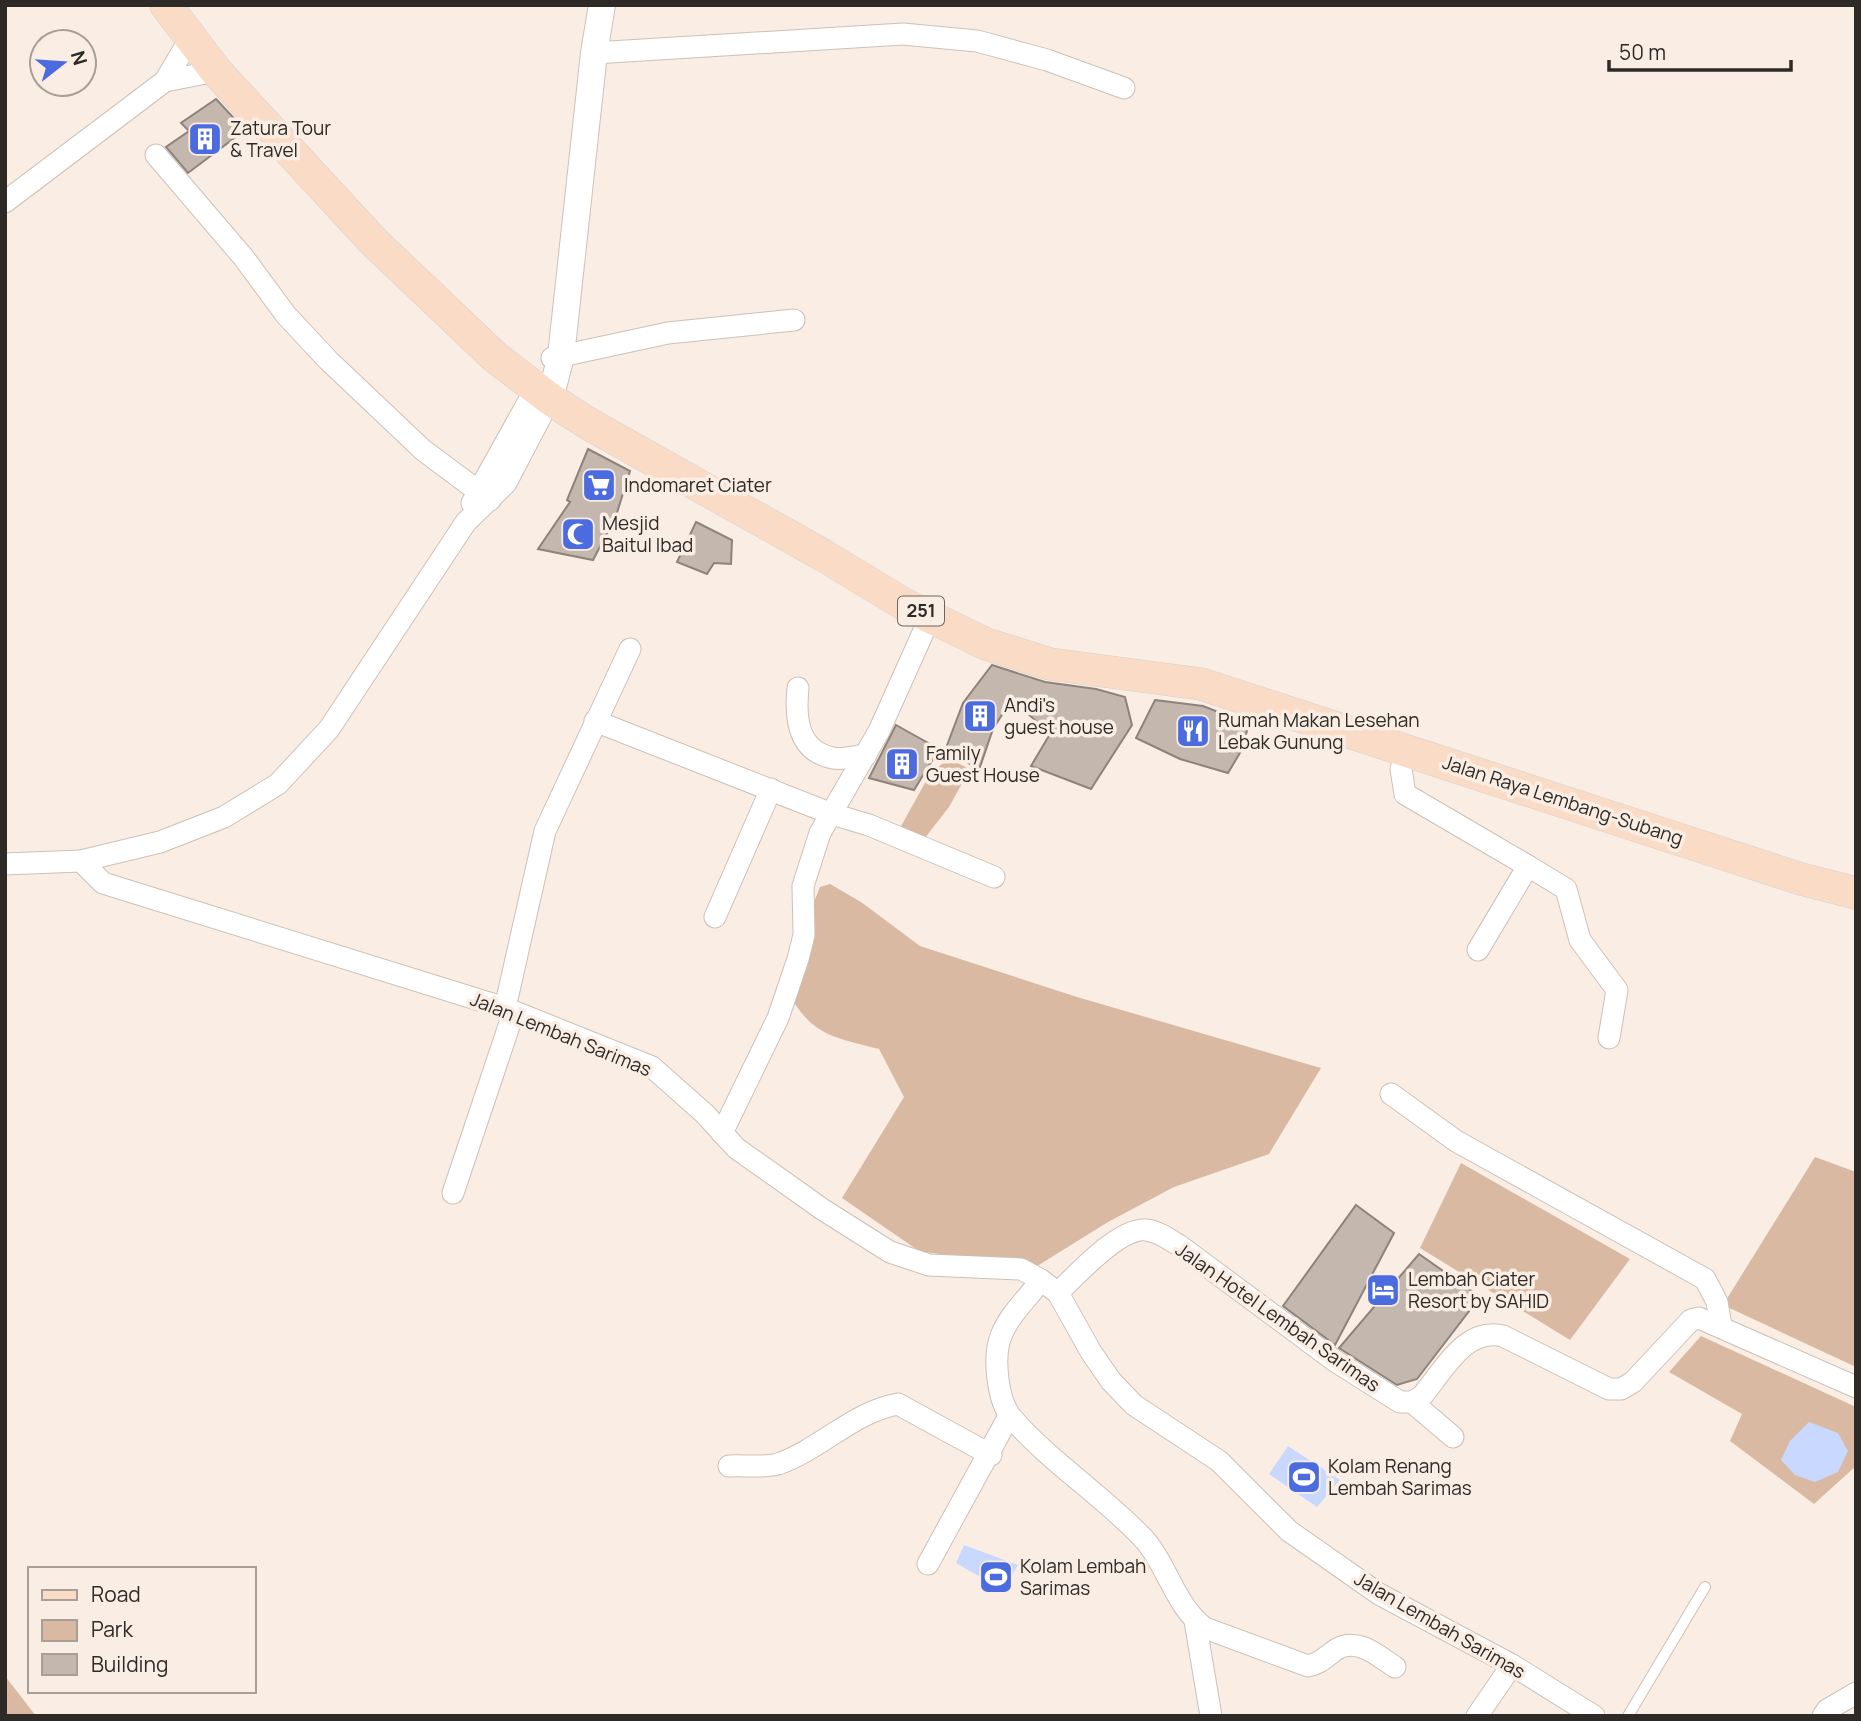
<svg xmlns="http://www.w3.org/2000/svg" width="1861" height="1721" font-family="Manrope,sans-serif">
  <style>
    .green { fill: #d9b9a1 }
    .water { fill: #c9d8ff }
    .building { fill: #c3b7ae; stroke: #8e837a; stroke-width: 2 }
    .lines { fill: none; stroke-linecap: round; stroke-linejoin: round }
    .service-casing { stroke: #ccc0b7; stroke-width: 12 }
    .minor-casing { stroke: #ccc0b7; stroke-width: 23 }
    .tertiary-casing { stroke: #ccc0b7; stroke-width: 28 }
    .primary-casing { stroke: #d1d0cf; stroke-width: 33 }
    .service { stroke: #fff; stroke-width: 10 }
    .minor { stroke: #fff; stroke-width: 21 }
    .tertiary { stroke: #fff; stroke-width: 26 }
    .primary { stroke: #fadcc6; stroke-width: 32 }
    .labels { text-anchor: middle; stroke-width: 7; stroke-linejoin: round; paint-order: stroke }
    .shield { fill: #faeee4; stroke: #6b655f; stroke-width: 2 }
    .shield-label { font-size: 18px; font-weight: bold; fill: #2e2a26 }
    .poi-label { font-size: 19px; fill: #2e2a26; stroke: #faeee4; text-anchor: start }
    .street-label { font-size: 19px; fill: #2e2a26; stroke: #faeee4 }
  </style>
  <rect width="100%" height="100%" fill="#faeee4"/>
  <!-- green -->
  <g class="green">
    <polygon points="949,759 970,769 949,807 921,843 900,828 931,772"/>
    <path d="M830,884l31,18 59,44 157,51 244,71 -52,86 -95,33 -66,35 -74,46 -115,-17 -77,-53 62,-101 -25,-48c-55,-14 -69,-15 -97,-67l38,-95z"/>
    <polygon points="1815,1157 1856,1172 1856,1367 1723,1305"/>
    <polygon points="1461,1163 1630,1259 1570,1340 1420,1248"/>
    <polygon points="1701,1336 1856,1407 1856,1466 1814,1504 1730,1441 1742,1414 1669,1372"/>
    <polygon points="5,1676 36,1716 5,1716"/>
  </g>
  <!-- water -->
  <g class="water">
    <polygon points="1809,1422 1838,1433 1848,1451 1838,1472 1815,1482 1795,1475 1781,1460 1790,1441"/>
    <polygon points="1288,1446 1340,1480 1317,1507 1269,1474"/>
    <polygon points="964,1545 1018,1565 1003,1590 956,1563"/>
  </g>
  <!-- building -->
  <g class="building">
    <polygon points="216,99 245,130 188,173 166,147 189,131 181,123"/>
    <polygon points="588,449 630,471 616,516 593,560 538,549 570,502 567,500"/>
    <polygon points="696,522 732,540 731,564 714,563 707,574 677,562"/>
    <polygon points="992,665 1045,682 1096,689 1125,697 1132,725 1091,789 1031,766 1050,734 1012,699 993,729 979,770 946,748 963,703"/>
    <polygon points="1155,700 1203,706 1249,724 1241,751 1228,773 1180,759 1136,738"/>
    <polygon points="896,725 939,749 914,790 869,778"/>
    <polygon points="1356,1205 1394,1233 1335,1345 1283,1306"/>
    <polygon points="1419,1254 1483,1299 1470,1310 1417,1379 1397,1385 1339,1348"/>
  </g>
  <g class="lines">
    <!-- service casing -->
    <g class="service-casing">
      <polyline id="service" points="1628,1716 1705,1587"/>
    </g>
    <!-- minor casing -->
    <g class="minor-casing">
      <g id="minor">
        <polyline points="594,53 903,34 977,41 1047,60 1124,88"/>
        <polyline points="165,81 216,71"/>
        <polyline points="156,155 244,258 286,315 328,360 423,450 490,500"/>
        <polyline points="5,202 165,81 191,37"/>
        <polyline points="552,358 668,333 794,320"/>
        <polyline points="472,503 536,388"/>
        <path d="M798,688c-3,29 -1,63 35,70 10,2 23,-2 33,-3"/>
        <polyline points="595,721 832,814 869,825 994,877"/>
        <polyline points="1407,749 1401,769 1405,794 1528,866 1478,950"/>
        <polyline points="81,861 103,883 505,1008 652,1067 705,1114 736,1148 822,1209 890,1252 929,1265 1021,1269 1041,1280 1058,1293 1091,1352 1111,1381 1134,1405 1219,1461 1289,1531 1379,1594 1512,1665 1594,1716"/>
        <polyline points="5,864 81,861 160,842 224,817 278,784 329,729 466,522 506,483 550,399"/>
        <polyline points="1528,866 1566,889 1580,940 1617,990 1609,1038"/>
        <polyline points="715,917 771,789"/>
        <polyline points="505,1008 545,831 630,649"/>
        <polyline points="1391,1094 1456,1141 1705,1279 1717,1302 1721,1326"/>
        <polyline points="722,1133 778,1018 798,959 804,935 803,886 820,833 879,731 931,615"/>
        <polyline points="453,1193 513,1014"/>
        <path d="M1041,1280c-12,17 -33,36 -40,56 -8,20 -4,65 11,82 37,43 90,77 130,119 25,26 33,70 63,91l103,38c14,-3 18,-10 29,-17 21,-12 41,7 58,18"/>
        <path d="M1058,1293c18,-18 62,-66 88,-63 12,1 24,10 34,16l155,115 65,41h12l10,-6c22,-26 43,-69 81,-60l106,53h12l12,-7 58,-62 8,-2 157,69"/>
        <polyline points="1412,1402 1453,1437"/>
        <path d="M729,1466c15,-1 35,2 49,-2 43,-15 75,-52 120,-60l93,51"/>
        <polyline points="928,1564 1009,1416"/>
        <polyline points="1195,1621 1211,1716"/>
        <polyline points="1477,1716 1512,1665"/>
        <polyline points="1823,1716 1827,1710 1856,1693"/>
      </g>
    </g>
    <!-- tertiary casing -->
    <g class="tertiary-casing">
      <polyline id="tertiary" points="550,399 561,356 594,53 602,5"/>
    </g>
    <!-- primary casing -->
    <g class="primary-casing">
      <polyline id="primary" points="166,5 216,71 373,241 495,357 550,399 589,424 821,554 902,603 986,644 1050,664 1201,684 1801,879 1856,893"/>
    </g>
    <!-- service -->
    <use href="#service" class="service"/>
    <!-- minor -->
    <use href="#minor" class="minor"/>
    <!-- tertiary -->
    <use href="#tertiary" class="tertiary"/>
    <!-- primary -->
    <use href="#primary" class="primary"/>
  </g>
  <!-- icons -->
  <defs>
    <g id="building-square" transform="scale(1.75)"><rect x="-9" y="-9" width="18" height="18" rx="4" fill="#4c6bdf" stroke="#faeee4"/><path d="M-4-6H4V6H1V3H-1V6H-4ZM-2.5-4.3h1.7v1.8h-1.7ZM.8-4.3h1.7v1.8H.8ZM-2.5-1h1.7V.8h-1.7ZM.8-1h1.7V.8H.8Z" fill="#fff"/></g>
    <g id="supermarket-square" transform="scale(1.75)"><rect x="-9" y="-9" width="18" height="18" rx="4" fill="#4c6bdf" stroke="#faeee4"/><path d="M-6-5.5h2.5l.6 2H6L4.5 2H-2.5L-4.4-4H-6ZM-1.5 3.2a1.3 1.3 0 1 0 .1 0ZM3 3.2a1.3 1.3 0 1 0 .1 0Z" fill="#fff"/></g>
    <g id="mosque-square" transform="scale(1.75)"><rect x="-9" y="-9" width="18" height="18" rx="4" fill="#4c6bdf" stroke="#faeee4"/><path d="M3.5-4.9A6 6 0 1 0 3.5 4.9A5 5 0 1 1 3.5-4.9Z" fill="#fff"/></g>
    <g id="restaurant-square" transform="scale(1.75)"><rect x="-9" y="-9" width="18" height="18" rx="4" fill="#4c6bdf" stroke="#faeee4"/><path d="M-5-6h1v4h1v-4h1v4h1v-4h1v5L-1.5 .5V6h-2V.5L-5-1ZM5-6V6H3V1.5H1.5Q1.5-4 5-6Z" fill="#fff"/></g>
    <g id="hotel-square" transform="scale(1.75)"><rect x="-9" y="-9" width="18" height="18" rx="4" fill="#4c6bdf" stroke="#faeee4"/><path d="M-6-4.5h1.5V1H6V5H4.5V3h-9V5H-6ZM-4 0a1.8 1.8 0 1 1 3.6 0ZM.5 0V-2.5h3Q6-2.5 6 0Z" fill="#fff"/></g>
    <g id="stadium-square" transform="scale(1.75)"><rect x="-9" y="-9" width="18" height="18" rx="4" fill="#4c6bdf" stroke="#faeee4"/><path d="M0-5a6.5 5 0 1 0 0 10a6.5 5 0 1 0 0-10ZM-3.5-1.8h7v3.6h-7Z" fill="#fff"/></g>
  </defs>
  <g fill-rule="evenodd">
    <use href="#building-square" x="205" y="139"/>
    <use href="#supermarket-square" x="599" y="485"/>
    <use href="#mosque-square" x="578" y="534"/>
    <use href="#building-square" x="980" y="716"/>
    <use href="#restaurant-square" x="1193" y="731"/>
    <use href="#building-square" x="902" y="764"/>
    <use href="#hotel-square" x="1383" y="1290"/>
    <use href="#stadium-square" x="1304" y="1477"/>
    <use href="#stadium-square" x="996" y="1577"/>
  </g>
  <g class="labels">
    <!-- shield labels -->
    <rect class="shield" x="898" y="596.5" width="46" height="29" rx="5"/>
    <g class="shield-label">
      <text x="921" y="617">251</text>
    </g>
    <!-- poi labels -->
    <g class="poi-label">
      <text x="230" y="135">Zatura Tour<tspan x="230" dy="22">&amp; Travel</tspan></text>
      <text x="624" y="492">Indomaret Ciater</text>
      <text x="602" y="530">Mesjid<tspan x="602" dy="22">Baitul Ibad</tspan></text>
      <text x="1004" y="712">Andi's<tspan x="1004" dy="22">guest house</tspan></text>
      <text x="1218" y="727">Rumah Makan Lesehan<tspan x="1218" dy="22">Lebak Gunung</tspan></text>
      <text x="926" y="760">Family<tspan x="926" dy="22">Guest House</tspan></text>
      <text x="1408" y="1286">Lembah Ciater<tspan x="1408" dy="22">Resort by SAHID</tspan></text>
      <text x="1328" y="1473">Kolam Renang<tspan x="1328" dy="22">Lembah Sarimas</tspan></text>
      <text x="1020" y="1573">Kolam Lembah<tspan x="1020" dy="22">Sarimas</tspan></text>
    </g>
    <!-- street labels -->
    <g class="street-label">
      <text transform="translate(1563 800) rotate(18)" y="7">Jalan Raya Lembang-Subang</text>
      <text transform="translate(561 1034) rotate(22)" y="7">Jalan Lembah Sarimas</text>
      <text transform="translate(1278 1317) rotate(35)" y="7">Jalan Hotel Lembah Sarimas</text>
      <text transform="translate(1440 1625) rotate(30)" y="7">Jalan Lembah Sarimas</text>
    </g>
  </g>
  <!-- border -->
  <rect width="1861" height="1721" fill="none" stroke="#2e2a26" stroke-width="14"/>
  <!-- legend -->
  <rect x="28" y="1567" width="228" height="126" fill="#faeee4" stroke="#a8a098" stroke-width="2"/>
  <rect x="42" y="1590" width="35" height="10" fill="#fadcc6" stroke="#a8a098" stroke-width="2"/>
  <text x="91" y="1602" font-size="21" fill="#2e2a26">Road</text>
  <rect x="42" y="1620" width="35" height="21" fill="#d9b9a1" stroke="#a8a098" stroke-width="2"/>
  <text x="91" y="1637" font-size="21" fill="#2e2a26">Park</text>
  <rect x="42" y="1654" width="35" height="21" fill="#c3b7ae" stroke="#a8a098" stroke-width="2"/>
  <text x="91" y="1672" font-size="21" fill="#2e2a26">Building</text>
  <!-- north arrow -->
  <g transform="translate(63 63) rotate(73)"><circle r="33" fill="#faeee4" stroke="#a8a098" stroke-width="2"/>
  <path d="M0-5L12 26L0 18L-12 26Z" fill="#4c6bdf"/>
  <text y="-10" font-size="19" font-weight="bold" text-anchor="middle" fill="#2e2a26">N</text>
  </g>
  <!-- scale -->
  <path d="M1609 60v10h182v-10" fill="none" stroke="#2e2a26" stroke-width="3.5"/>
  <text x="1619" y="60" font-size="21" fill="#2e2a26" stroke="#faeee4" stroke-width="5" paint-order="stroke">50 m</text>
</svg>
